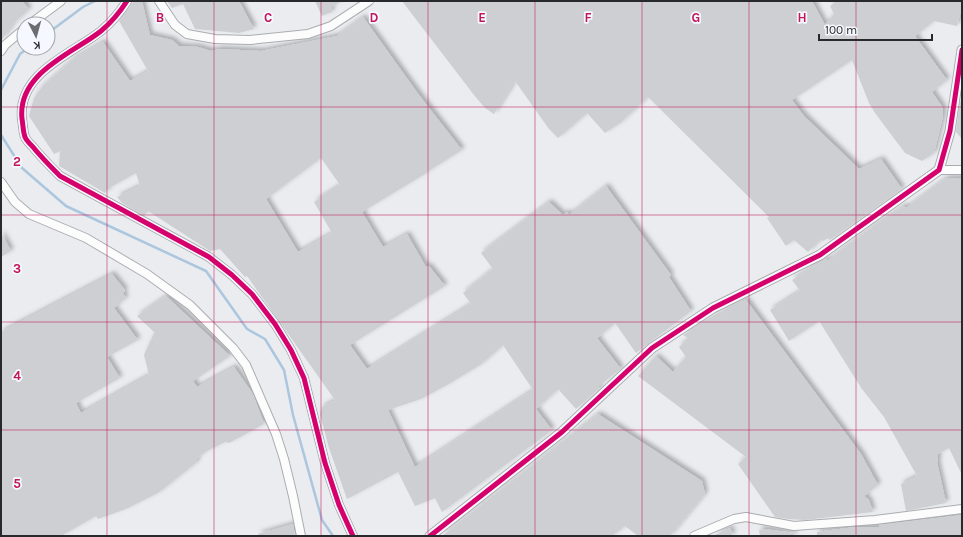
<svg xmlns="http://www.w3.org/2000/svg" width="963" height="537" font-family="Karla,sans-serif">
  <style>
    .lines { fill: none; stroke-linecap: round; stroke-linejoin: round }
    .stream { stroke: #acc6de; stroke-width: 2.5 }
    .building { fill: #cecfd3; fill-rule: evenodd; filter: url(#shadow) }
    .minor-casing { stroke: #abadb0; stroke-width: 10 }
    .tertiary-casing { stroke: #abadb0; stroke-width: 11 }
    .minor { stroke: #fcfcfd; stroke-width: 8 }
    .tertiary { stroke: #fcfcfd; stroke-width: 9 }
    .cycleway-casing { stroke: #f5f8ff; stroke-width: 8 }
    .cycleway { stroke: #d6006c; stroke-width: 5 }
    .grid { fill: none; stroke: #c2185b; stroke-width: 1; stroke-opacity: 0.55 }
    .grid-label { font-size: 13px; text-anchor: middle; font-weight: bold; fill: #c2185b; stroke: #f5f8ff; stroke-width: 3.5; stroke-linejoin: round; paint-order: stroke }
  </style>
  <defs>
    <filter id="shadow"><feDropShadow dx="3" dy="-3" stdDeviation="2" flood-color="#0004"/></filter>
  </defs>
  <rect width="100%" height="100%" fill="#eaecf0"/>
  <g class="lines">
    <!-- stream -->
    <g class="stream">
      <polyline points="48,33 83,7 95,1"/>
      <polyline points="1,90 20,54 28,48"/>
      <polyline points="1,135 22,168 66,206 206,271 247,329 265,339 284,370 293,415 322,520 333,536"/>
    </g>
  </g>
  <!-- building -->
  <g class="building">
    <polygon points="1,1 22,1 29,9 12,25 1,41"/>
    <path d="M134,1h8l8,34 22,5 7,6 19,1 13,4 9,-2 41,2 76,-15 26,-19 56,78 43,55 -35,22h1l-66,40 21,35 24,-13 19,33 3,-1 16,20 -95,59 17,24 104,-65 -8,-11 30,-24 -12,-16 68,-51 14,13 4,-3 2,3 37,-29 65,89 -2,2 22,34 -55,42 -21,-30 -18,15 24,31 -23,17 2,2 -24,21 -18,-20 -22,20 16,21 -110,82 -7,-14 -20,8 -17,-34 -51,27 -18,-51 -9,-34 2,-7 13,-7 -88,-124 -2,1 -25,-28 -10,2 -62,-40 -4,5 -22,-13 -5,-6 23,-11 -4,-13 -27,15 -4,5 -46,-27 1,-15 -6,3 -25,-38 5,-18 8,-11 30,-27 31,-18 27,39 18,-10 -29,-50zM321,158l19,27 -26,17 18,31 -34,19 -32,-53zM503,345l30,45 -118,77 -27,-57 33,-11 26,-14 33,-20z"/>
    <polygon points="167,1 239,1 254,29 239,33 195,29 183,4 172,8"/>
    <polygon points="315,1 342,1 331,7 332,12 322,16"/>
    <polygon points="402,1 812,1 825,25 834,14 830,6 837,1 962,1 962,7 957,26 934,21 915,36 947,80 932,92 943,108 943,116 934,153 922,161 905,153 875,113 869,103 852,60 792,100 804,116 859,169 881,159 902,189 830,240 828,238 823,241 821,239 808,252 794,240 786,246 767,218 769,217 648,97 620,123 605,133 587,113 558,138 549,129 515,81 494,114 485,108 474,95"/>
    <polygon points="960,102 962,102 962,139 956,132"/>
    <polygon points="962,178 962,475 949,448 938,454 938,461 937,462 946,503 906,511 901,484 917,476 884,417 862,389 819,321 789,341 770,310 800,291 792,280 826,259 827,261 873,227 904,206 906,208 945,179"/>
    <polygon points="1,233 11,251 1,257"/>
    <polygon points="112,274 125,290 123,294 126,298 114,308 138,340 107,357 120,378 76,403 81,413 149,375 144,355 155,331 154,332 137,316 166,296 230,356 193,381 197,387 234,367 253,394 264,424 229,443 225,442 205,452 196,459 197,462 158,493 126,509 98,519 96,516 61,536 1,536 1,332"/>
    <polygon points="746,300 861,454 878,485 864,496 869,500 873,512 805,520 788,519 775,517 738,464 746,457 638,376 656,356 673,372 686,357 679,347 688,338 683,335"/>
    <polygon points="598,414 702,481 705,494 670,536 638,536 625,526 612,536 442,536"/>
    <polygon points="962,515 962,536 817,536 817,532 855,527 879,527 879,525"/>
    <polygon points="293,524 295,536 259,536 258,534"/>
    <polygon points="730,528 733,536 713,536"/>
    <polygon points="764,529 794,533 794,536 760,536 759,530"/>
  </g>
  <g class="lines">
    <!-- minor casing -->
    <g class="minor-casing">
      <g id="minor">
        <path d="M127,1c-7,11 -15,21 -26,30 -29,23 -84,42 -79,88 1,5 1,13 3,18 1,3 5,7 8,10 8,10 17,19 27,29l149,81 23,18 20,19 23,30 16,26 13,28 21,85 14,42 14,31"/>
        <polyline points="159,1 175,25 187,34 215,39 250,40 308,34 331,26 369,1"/>
        <polyline points="30,24 61,1"/>
        <polyline points="1,51 5,45 24,29"/>
        <polyline points="939,170 962,170"/>
        <polyline points="1,182 15,202 29,214 86,238 147,274 190,305 233,348 246,365 276,434 284,459 293,496 301,536"/>
        <polyline points="694,536 734,519 746,517 794,526 875,520 962,509"/>
      </g>
    </g>
    <!-- tertiary casing -->
    <g class="tertiary-casing">
      <polyline id="tertiary" points="430,536 562,432 652,348 713,308 820,255 939,170 950,131 962,50"/>
    </g>
    <!-- minor -->
    <use href="#minor" class="minor"/>
    <!-- tertiary -->
    <use href="#tertiary" class="tertiary"/>
    <!-- cycleway casing -->
    <g class="cycleway-casing">
      <g id="cycleway">
        <path d="M127,1c-7,11 -15,21 -26,30 -29,23 -84,42 -79,88 1,5 1,13 3,18 1,3 5,7 8,10 8,10 17,19 27,29l149,81 23,18 20,19 23,30 16,26 13,28 21,85 14,42 14,31"/>
        <polyline points="430,536 562,432 652,348 713,308 820,255 939,170 950,131 962,50"/>
      </g>
    </g>
    <!-- cycleway -->
    <use href="#cycleway" class="cycleway"/>
  </g>
  <!-- grid -->
  <path class="grid" d="M107,1v535M214,1v535M321,1v535M428,1v535M535,1v535M642,1v535M749,1v535M856,1v535M1,107h961M1,215h961M1,322h961M1,430h961"/>
  <g class="grid-label">
    <text x="160" y="22">B</text>
    <text x="268" y="22">C</text>
    <text x="374" y="22">D</text>
    <text x="482" y="22">E</text>
    <text x="588" y="22">F</text>
    <text x="696" y="22">G</text>
    <text x="802" y="22">H</text>
    <text x="17" y="166">2</text>
    <text x="17" y="273">3</text>
    <text x="17" y="380">4</text>
    <text x="17" y="488">5</text>
  </g>
  <!-- border -->
  <rect width="963" height="537" fill="none" stroke="#28292c" stroke-width="4"/>
  <!-- north arrow -->
  <g transform="translate(36 36) rotate(174)"><circle r="19" fill="#f5f8ff" stroke="#a3a5ab"/>
  <path d="M0-3L7 15L0 10L-7 15Z" fill="#6c6d71"/>
  <text y="-6" font-size="11" font-weight="bold" text-anchor="middle" fill="#28292c">K</text>
  </g>
  <!-- scale -->
  <path d="M819 34v6h113v-6" fill="none" stroke="#28292c" stroke-width="2"/>
  <text x="825" y="34" font-size="12" fill="#28292c" stroke="#f5f8ff" stroke-width="3" paint-order="stroke">100 m</text>
</svg>
